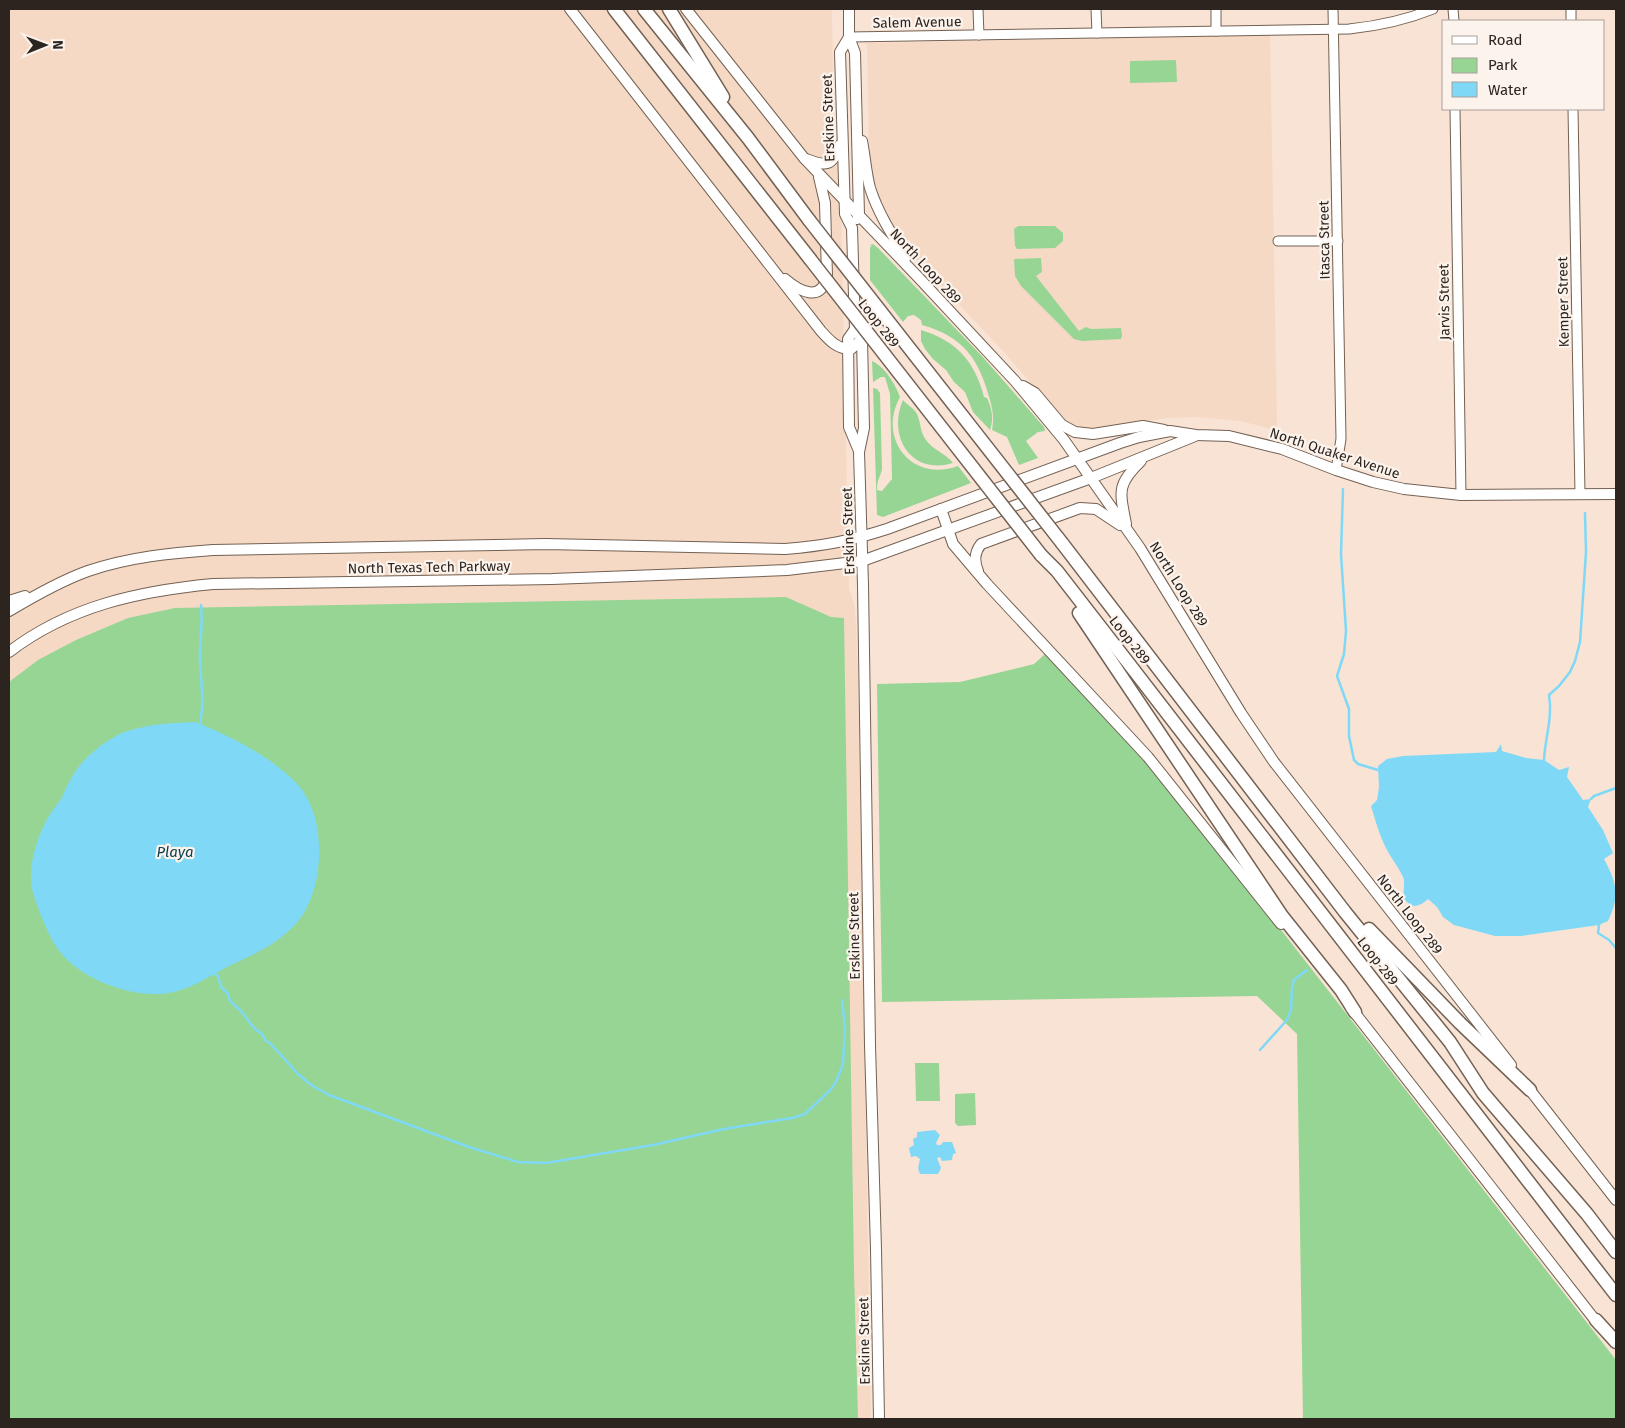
<svg xmlns="http://www.w3.org/2000/svg" width="1625" height="1428" font-family="'Fira Sans',sans-serif">
  <style>
    .built { fill: #f5d9c4 }
    .green { fill: #97d594 }
    .water { fill: #7fd9f6 }
    .lines { fill: none; stroke-linecap: round; stroke-linejoin: round }
    .stream { stroke: #7fd9f6; stroke-width: 2.5 }
    .minor-casing { stroke: #736153; stroke-width: 11 }
    .major-casing { stroke: #736153; stroke-width: 12 }
    .highway-casing { stroke: #736153; stroke-width: 15 }
    .minor { stroke: #fff; stroke-width: 9 }
    .major { stroke: #fff; stroke-width: 10 }
    .highway { stroke: #fff; stroke-width: 12 }
    .highway-bridge-casing { stroke: #736153; stroke-width: 15; stroke-linecap: butt }
    .highway-bridge { stroke: #fff; stroke-width: 12 }
    .labels { text-anchor: middle; stroke-width: 4.5; stroke-linejoin: round; paint-order: stroke }
    .street-label { font-size: 14px; fill: #2c241e; stroke: #fcf3ed }
    .water-label { font-size: 15px; font-style: italic; fill: #0b4352; stroke: #fcf3ed }
  </style>
  <rect width="100%" height="100%" fill="#f9e3d4"/>
  <!-- built -->
  <g class="built">
    <polygon points="9,9 832,9 834,145 839,167 841,208 849,589 855,607 858,670 871,1419 9,1419"/>
    <polygon points="1270,35 1277,423 1275,430 1241,421 1197,417 1167,418 1099,429 1076,428 1061,419 1006,354 908,251 892,229 874,186 869,158 867,43"/>
  </g>
  <!-- green -->
  <g class="green">
    <polygon points="1176,60 1177,82 1130,83 1130,61"/>
    <polygon points="1018,226 1055,226 1063,233 1063,241 1055,248 1017,249 1015,246 1014,229"/>
    <path d="M873,244l5,4 103,107 63,72 1,4 -7,1 -12,9 12,17 -19,7 -12,-28 -15,-7c2,-12 1,-19 -2,-30 -11,-41 -26,-63 -68,-75l-1,-5 -7,-5 -6,1 -5,6 -33,-42v-33h2l-2,-2z"/>
    <polygon points="1041,258 1042,272 1036,276 1079,331 1086,327 1091,329 1121,328 1122,336 1121,339 1082,341 1074,339 1021,286 1015,276 1014,259"/>
    <path d="M921,330c36,11 54,32 63,67l3,1c5,11 7,20 3,32l-17,-18 -8,-20 -11,-10 -8,-12 -13,-11 -8,-10 -4,-8z"/>
    <path d="M872,361c13,6 24,24 28,36 -23,42 12,86 58,69l13,17 -88,34 -6,-2 -4,-127 4,1 3,4 2,76c-2,9 -5,10 -5,21l5,1 10,-12 -2,-85 -5,-17h-4l-8,5z"/>
    <path d="M903,400c4,5 11,8 14,14 4,9 3,18 9,26 7,10 19,13 27,23 -42,13 -66,-27 -50,-63z"/>
    <polygon points="786,597 831,617 844,618 854,1272 858,1419 9,1419 9,682 38,660 76,640 128,618 175,608"/>
    <polygon points="1045,654 1142,756 1236,872 1616,1360 1616,1419 1303,1419 1297,1034 1257,996 882,1002 877,684 960,682 1034,664"/>
    <polygon points="915,1063 939,1063 940,1101 916,1101"/>
    <polygon points="975,1093 976,1125 958,1126 955,1123 955,1094"/>
  </g>
  <!-- water -->
  <g class="water">
    <path d="M195,722c34,13 79,36 104,64 28,32 26,103 -1,135 -18,22 -43,33 -69,45 -18,9 -34,21 -55,26 -37,9 -95,-12 -117,-44 -10,-16 -17,-34 -23,-52 -8,-24 1,-53 12,-75 4,-8 10,-15 15,-22 4,-8 7,-16 12,-24 10,-17 31,-34 49,-42 24,-9 48,-10 73,-11z"/>
    <path d="M1501,744l1,7 24,7 18,2 15,10 10,-3 -2,10 16,23 8,-1 -3,8 15,23 10,23 -9,6c13,24 16,37 4,62l-9,4 -78,11h-26l-41,-11 -11,-8 -6,-10 -9,-8c-4,4 -12,9 -17,6 -13,-7 -4,-20 -8,-28 -5,-11 -13,-20 -18,-31 -6,-12 -10,-27 -14,-40l6,-6 2,-13 -1,-21 9,-7 16,-3 93,-4z"/>
    <polygon points="935,1130 940,1135 936,1143 937,1145 941,1145 943,1142 952,1142 956,1153 953,1154 952,1160 942,1161 940,1157 937,1158 941,1168 938,1174 920,1174 918,1168 920,1159 916,1156 911,1157 909,1148 914,1145 913,1139 917,1137 917,1132"/>
  </g>
  <g class="lines">
    <!-- stream -->
    <g class="stream">
      <polyline points="1343,489 1341,554 1346,631 1344,654 1337,676 1349,709 1349,736 1354,760 1358,764 1378,770"/>
      <path d="M200,723c5,-22 0,-44 0,-67 0,-17 3,-34 1,-51"/>
      <path d="M1544,760c1,-22 9,-43 5,-65l10,-9 11,-14 5,-11 5,-19 6,-90 -1,-39"/>
      <polyline points="1591,799 1594,796 1616,788"/>
      <polyline points="1397,904 1405,898"/>
      <polyline points="1599,925 1598,933 1609,940 1616,948"/>
      <polyline points="215,974 218,976 221,987 228,994 230,1001 241,1011 255,1029 262,1034 266,1041 270,1043 298,1074 311,1085 329,1095 469,1147 518,1162 546,1163 653,1145 724,1129 792,1118 805,1114 831,1089 836,1082 843,1064 845,1028 842,1000"/>
      <polyline points="1260,1050 1287,1020 1291,1010 1292,988 1294,980 1307,970"/>
    </g>
    <!-- minor casing -->
    <g class="minor-casing">
      <g id="minor">
        <polyline points="978,9 979,35"/>
        <polyline points="1096,9 1097,33"/>
        <polyline points="1216,9 1216,31"/>
        <polyline points="1333,9 1341,439 1336,470"/>
        <polyline points="1453,9 1454,21"/>
        <polyline points="1571,9 1571,21"/>
        <path d="M849,37l500,-8c29,-3 57,-9 84,-20"/>
        <polyline points="1455,109 1461,495"/>
        <polyline points="1573,109 1580,494"/>
        <polyline points="1278,241 1338,241"/>
      </g>
    </g>
    <!-- major casing -->
    <g class="major-casing">
      <g id="major">
        <path d="M570,9l251,322c9,10 16,18 30,18l11,-10"/>
        <polyline points="686,9 804,158 918,277 1015,381 1064,440 1140,548 1241,713 1274,762 1511,1065"/>
        <polyline points="849,9 849,37 855,53 859,215 857,219"/>
        <polyline points="849,37 840,52 845,214 852,228 855,329 862,339 864,428 859,452 863,585 870,1045 876,1249 879,1419"/>
        <path d="M862,141c3,15 4,32 8,47 8,25 22,47 36,69"/>
        <path d="M806,159c21,8 26,7 34,-14"/>
        <path d="M785,279c14,12 36,24 42,-2l-2,-74 -6,-26"/>
        <polyline points="855,329 848,339 849,427 859,451"/>
        <polyline points="1023,386 1035,393 1062,425 1075,432 1093,434 1143,426 1164,430"/>
        <polyline points="941,509 953,544 987,584 1148,757 1281,924"/>
        <path d="M1126,524c-6,-32 -10,-39 15,-63"/>
        <path d="M978,571c-4,-10 -4,-18 3,-27l99,-36 16,1 24,16"/>
        <polyline points="9,601 25,596"/>
        <path d="M9,611c25,-15 51,-30 79,-40 41,-14 83,-18 125,-21l332,-6 240,5c38,-3 65,-8 102,-20l233,-86 19,-6 31,-6 26,4 33,1 53,13 54,21 37,12 31,7 57,6 155,-1"/>
        <path d="M9,652c60,-46 130,-61 204,-68l339,-5 235,-9 75,-9 229,-83 104,-42"/>
        <polyline points="1351,1008 1599,1325"/>
        <polyline points="1526,1085 1616,1200"/>
      </g>
    </g>
    <!-- highway casing -->
    <g class="highway-casing">
      <g id="highway">
        <polyline points="614,9 810,259"/>
        <polyline points="644,9 748,138 809,220"/>
        <polyline points="669,9 723,97"/>
        <polyline points="1062,543 1345,912 1450,1042 1483,1093 1587,1214 1616,1252"/>
        <polyline points="1041,555 1057,571 1133,669 1616,1295"/>
        <polyline points="1079,613 1282,916 1341,990 1355,1012"/>
        <polyline points="1369,929 1460,1023 1530,1090"/>
        <polyline points="1596,1320 1616,1342"/>
      </g>
    </g>
    <!-- minor -->
    <use href="#minor" class="minor"/>
    <!-- major -->
    <use href="#major" class="major"/>
    <!-- highway -->
    <use href="#highway" class="highway"/>
    <!-- highway-bridge casing -->
    <g class="highway-bridge-casing">
      <g id="highway-bridge">
        <polyline points="809,220 1062,543"/>
        <polyline points="810,259 1041,555"/>
      </g>
    </g>
    <!-- highway-bridge -->
    <use href="#highway-bridge" class="highway-bridge"/>
  </g>
  <g class="labels">
    <!-- street labels -->
    <g class="street-label">
      <text transform="translate(917 22) rotate(-1)" y="5">Salem Avenue</text>
      <text transform="translate(828 118) rotate(-92)" y="5">Erskine Street</text>
      <text transform="translate(1324 240) rotate(-91)" y="5">Itasca Street</text>
      <text transform="translate(926 266) rotate(47)" y="5">North Loop 289</text>
      <text transform="translate(1444 302) rotate(-91)" y="5">Jarvis Street</text>
      <text transform="translate(1563 302) rotate(-91)" y="5">Kemper Street</text>
      <text transform="translate(879 323) rotate(52)" y="5">Loop 289</text>
      <text transform="translate(1335 453) rotate(18)" y="5">North Quaker Avenue</text>
      <text transform="translate(848 531) rotate(-92)" y="5">Erskine Street</text>
      <text transform="translate(429 567) rotate(-1)" y="5">North Texas Tech Parkway</text>
      <text transform="translate(1179 584) rotate(58)" y="5">North Loop 289</text>
      <text transform="translate(1130 640) rotate(52)" y="5">Loop 289</text>
      <text transform="translate(1410 914) rotate(52)" y="5">North Loop 289</text>
      <text transform="translate(854 936) rotate(-91)" y="5">Erskine Street</text>
      <text transform="translate(1378 961) rotate(52)" y="5">Loop 289</text>
      <text transform="translate(864 1341) rotate(-91)" y="5">Erskine Street</text>
    </g>
    <!-- water labels -->
    <g class="water-label">
      <text x="175" y="857">Playa</text>
    </g>
  </g>
  <!-- border -->
  <rect width="1625" height="1428" fill="none" stroke="#2c241e" stroke-width="20"/>
  <!-- legend -->
  <rect x="1442" y="20" width="162" height="90" fill="#fcf3ed" stroke="#a9a09a"/>
  <rect x="1452" y="36" width="25" height="8" fill="#ffffff" stroke="#a9a09a"/>
  <text x="1488" y="45" font-size="15" fill="#2c241e">Road</text>
  <rect x="1452" y="58" width="25" height="15" fill="#97d594" stroke="#a9a09a"/>
  <text x="1488" y="70" font-size="15" fill="#2c241e">Park</text>
  <rect x="1452" y="82" width="25" height="15" fill="#7fd9f6" stroke="#a9a09a"/>
  <text x="1488" y="95" font-size="15" fill="#2c241e">Water</text>
  <!-- north arrow -->
  <g transform="translate(45 45) rotate(89)" stroke="#fcf3ed" stroke-width="4" paint-order="stroke">
  <path d="M0-4L9 19L0 12L-9 19Z" fill="#2c241e"/>
  <text y="-8" font-size="14" font-weight="bold" text-anchor="middle" fill="#2c241e">N</text>
  </g>
</svg>
